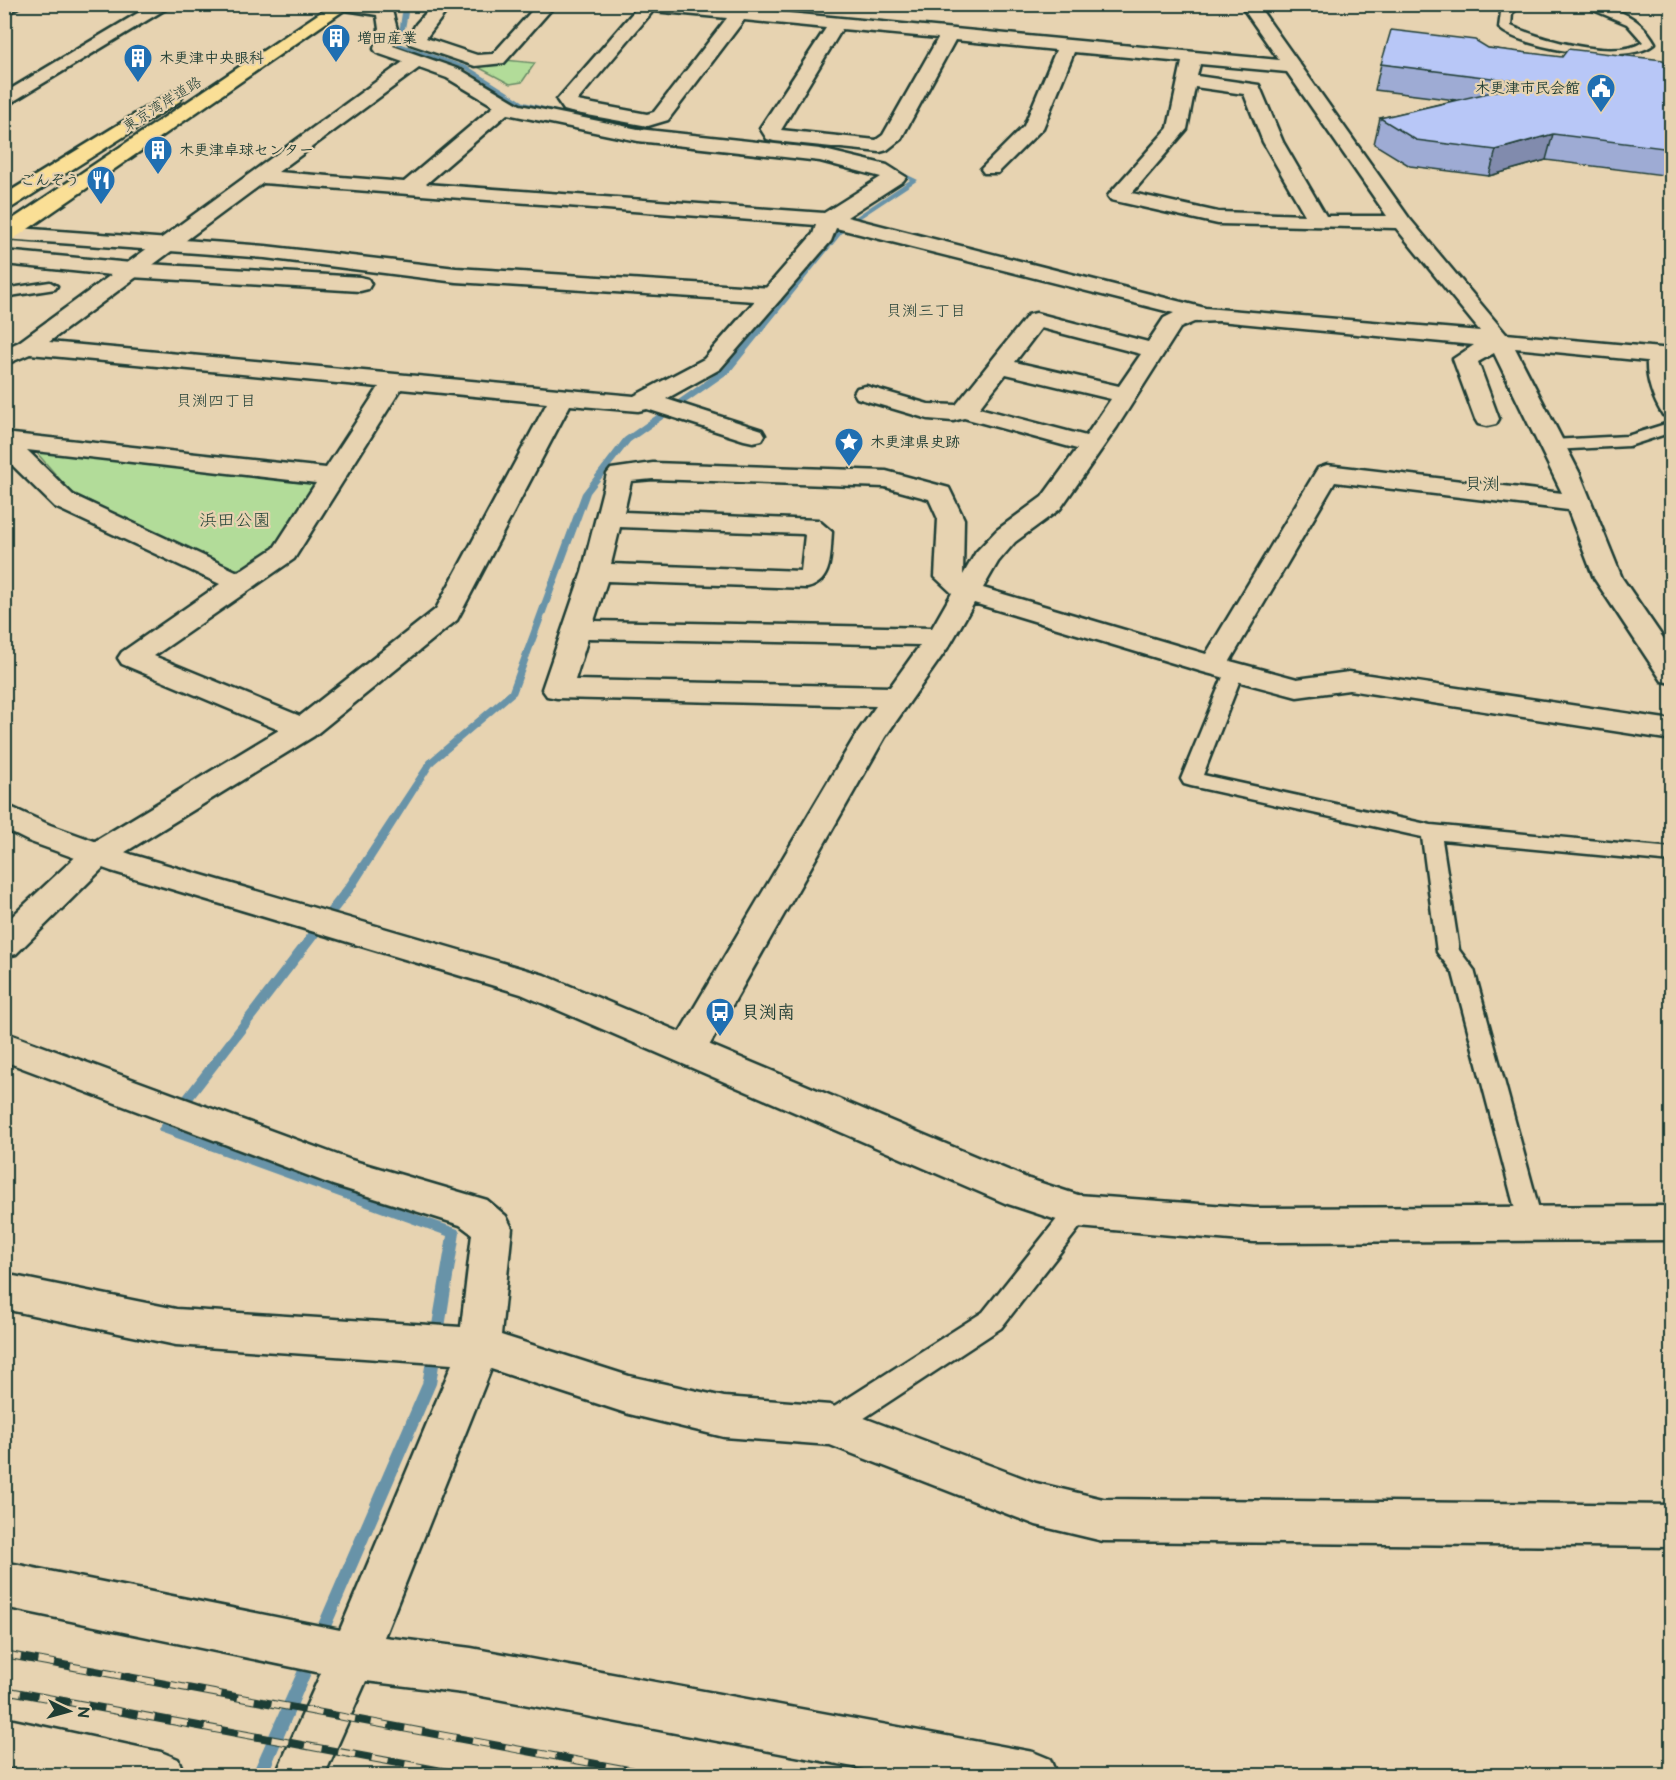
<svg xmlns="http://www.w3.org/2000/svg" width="1676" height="1780" font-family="'Balsamiq Sans','Klee One',sans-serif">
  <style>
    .green { fill: #b2dc99; stroke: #688c66; stroke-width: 1.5 }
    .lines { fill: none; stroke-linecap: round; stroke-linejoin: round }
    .stream { fill: #6893a8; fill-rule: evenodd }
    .lane-casing { stroke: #1f3d34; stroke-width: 5 }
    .street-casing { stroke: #1f3d34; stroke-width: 5 }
    .secondary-casing { stroke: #1f3d34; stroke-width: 5 }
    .highway-casing { stroke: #1f3d34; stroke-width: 5 }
    .lane { fill: #e7d3b1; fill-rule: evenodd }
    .street { fill: #e7d3b1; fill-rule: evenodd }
    .secondary { fill: #e7d3b1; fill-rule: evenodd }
    .highway { fill: #fadf96; fill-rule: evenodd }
    .rail-casing { stroke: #1f3d34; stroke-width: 8 }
    .rail { stroke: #e7d3b1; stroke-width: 6; stroke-dasharray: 17; stroke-linecap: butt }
    .wall { fill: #9eabd4; stroke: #1f3d34; stroke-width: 1.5 }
    .shaded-wall { fill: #818bad; stroke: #1f3d34; stroke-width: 1.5 }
    .building { fill: #b8c7f7; stroke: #1f3d34; stroke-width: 1.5 }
    .labels { text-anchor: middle; stroke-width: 4.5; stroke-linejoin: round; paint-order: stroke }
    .far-poi-label { font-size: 15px; font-weight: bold; fill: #1f3d34; stroke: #e7d3b1; text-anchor: start }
    .far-street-label { font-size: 15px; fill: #1f3d34; stroke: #e7d3b1 }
    .far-neighbourhood-label { font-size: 16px; fill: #1f3d34; stroke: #e7d3b1 }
    .far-quarter-label { font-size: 18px; fill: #1f3d34; stroke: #e7d3b1 }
    .park-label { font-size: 18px; fill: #264539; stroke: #e7d3b1 }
    .poi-label { font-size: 18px; font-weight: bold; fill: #1f3d34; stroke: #e7d3b1; text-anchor: start }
  </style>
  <rect width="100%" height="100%" fill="#e7d3b1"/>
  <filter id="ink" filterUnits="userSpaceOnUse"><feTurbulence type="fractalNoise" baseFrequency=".0167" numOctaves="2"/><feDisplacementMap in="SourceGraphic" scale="12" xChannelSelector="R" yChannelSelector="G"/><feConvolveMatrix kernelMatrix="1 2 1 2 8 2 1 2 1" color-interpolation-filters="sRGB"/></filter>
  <g filter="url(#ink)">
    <!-- green -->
    <g class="green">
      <polygon points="505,60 535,63 522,82 510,84 476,66"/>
      <path d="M36,452l270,29 8,5c-21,34 -39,80 -83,84l-160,-78z"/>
    </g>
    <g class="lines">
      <!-- stream -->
      <g class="stream">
        <polygon points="395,4 400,4 408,13 402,44 469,67 524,102 618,125 615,127 520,104 465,69 397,46 402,13"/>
        <polygon points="885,166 889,166 918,180 847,227 730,372 630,442 590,493 516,694 434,764 354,890 172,1127 458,1229 460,1233 436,1384 324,1643 319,1645 314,1643 312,1638 422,1384 447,1236 160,1132 158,1129 346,884 428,760 509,691 582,493 624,438 724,368 843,225 910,180 885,168"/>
        <polygon points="311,1650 316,1652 318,1657 267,1776 251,1776 306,1652"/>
      </g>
      <!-- lane casing -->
      <g class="lane-casing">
        <g id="lane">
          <path d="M1567,4l-5,3 -44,1 -6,5 -1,13c30,13 103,35 132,16l-16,-18 -48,-20c30,0 61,11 76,39 -24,24 -133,6 -156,-15l2,-16 4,-4 -8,-4z"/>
          <polygon points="50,282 57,286 55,289 4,297 4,289"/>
          <polygon points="1672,422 1672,432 1629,446 1552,450 1544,445 1552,440 1627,436"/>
          <polygon points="1234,666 1243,672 1203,775 1431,825 1672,848 1672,862 1442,840 1459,950 1474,970 1543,1224 1540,1231 1531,1235 1522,1231 1519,1224 1453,973 1437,952 1422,837 1191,786 1184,784 1181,779 1225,672"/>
          <polygon points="1078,1201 1087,1204 1090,1211 1087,1218 1001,1328 840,1434 830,1438 820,1434 816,1425 820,1416 983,1312 1069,1204"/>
        </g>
      </g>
      <!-- street casing -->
      <g class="street-casing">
        <g id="street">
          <polygon points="4,4 23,4 4,16"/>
          <polygon points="153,4 174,4 4,107 4,93"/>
          <path d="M337,4l54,3 6,22 -4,17 68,24 59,35 118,24 182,20 67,16 19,12 -3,4 -56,36 358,91 275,23 -84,-103 -178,-4 -107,-24 -3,-4 3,-4 57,-64 14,-66 -108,-10 -31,76 -45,45h-14l-3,-4 43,-43 32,-76 -101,-10 -54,99 -14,11 -7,2 -106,-11 -7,-2 -7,-11 66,-100 -82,-8 -76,100 -20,6 -77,-14 -7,-2 -7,-10 79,-91 -9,-5h67l585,56 -39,-56h17l152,214 97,116 166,15v68l-9,-2c-10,-15 -17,-36 -16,-54l-132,-13 65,126 42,104 50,73v32l-10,-2 -68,-103 -26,-68 -233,-28 -105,179 67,18 52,-7 323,48v20l-323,-50 -52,7 -94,-25 -229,-69 -23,40 -66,94 -184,323 -13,4 -13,-4 -5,-10 5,-10 182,-307 19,-27 -319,-8 -10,-2 -5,-7 40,-117 25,-98 4,-5 42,-6 233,8 63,17 15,31 -1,56 13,-23 21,-22 45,-33 35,-48 -113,-31 -11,3 -25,-2 -71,-21 -3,-5 3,-5 9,-2 62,18 28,1 72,-90 8,-2 112,29 16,-24 10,-5 -338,-85 -5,13 -111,128 -54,30 96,31 3,5 -3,5 -9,2 -9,-2 -97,-31 -9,2 -68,-6 -113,215 -143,116 -205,126 -93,92 -12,3v-33l83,-78 192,-116 -157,-66 -4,-6 4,-6 98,-68 -165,-77 -51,-50v-24l322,35 53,-81 -349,-33 -26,11v-16l15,-7 384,-280 -26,-9 -3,-4 5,-20 -2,-14 -38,-6zM653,11l74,7 -73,94 -7,2 -70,-13zM842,29l96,9 -55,97 -7,5 -95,-10zM1200,64l87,8 100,144h-61l-43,-74 -24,-57 -62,-9zM419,68l28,10 47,28 -90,76 -126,-10zM1195,87l49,7 19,48 42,73 -87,-3 -86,-19 55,-64zM507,114l131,27 182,20 61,16 -57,36 -398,-29zM263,183l553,42 -3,9 -109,125 -70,37 -585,-54zM1219,321l255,24 -21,14 22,60 3,5 9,2 9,-2 3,-5 -21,-57 16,-9 68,140 -235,-28 -9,3 -112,186 -223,-66 15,-26 17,-20 45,-33 57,-82 63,-99 14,-6zM1041,328l100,26 -22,32 -104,-24zM1006,374l105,25 -25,37 -107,-28zM401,389l146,14 -111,206 -136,107 -146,-60 140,-97zM27,450l289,33 -42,65 -36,24 -165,-77zM653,479l232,8 44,12 9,20 -3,58 17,16 -20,35 -338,-7 13,-40 200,7c26,-6 23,-33 25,-56l-14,-12 -194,-8 7,-31zM620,527l183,7 2,1 -4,36 -190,-7zM588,638l332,7 -30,42 -315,-7z"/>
          <polygon points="434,4 452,4 426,38 477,55 493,54 538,4 556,4 504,63 475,66 410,44 407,40 416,24"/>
          <polygon points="4,1032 351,1160 487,1200 506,1216 512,1228 501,1335 629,1376 724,1397 830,1405 1036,1483 1103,1499 1672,1505 1672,1547 1103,1541 1036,1525 830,1445 724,1437 629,1414 491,1369 384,1637 471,1648 1033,1752 1050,1759 1057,1776 901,1776 471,1694 366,1681 324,1776 275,1776 321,1673 4,1607 4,1562 340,1630 452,1364 176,1345 4,1309 4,1274 176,1309 461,1327 472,1234 460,1225 333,1185 4,1061"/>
          <polygon points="4,1718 161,1752 178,1759 185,1776 47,1776 4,1766"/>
        </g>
      </g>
      <!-- secondary casing -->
      <g class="secondary-casing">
        <g id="secondary">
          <polygon points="4,227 265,246 456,268 772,288 780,290 783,295 780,300 772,302 456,282 265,258 4,239"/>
          <polygon points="4,251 131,263 360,277 368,279 371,284 368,289 360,291 131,277 4,264"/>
          <polygon points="4,804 50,825 133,855 544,975 1029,1179 1078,1195 1254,1208 1672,1206 1672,1240 1254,1242 1078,1227 1005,1203 521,994 111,871 28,841 4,829"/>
        </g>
      </g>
      <!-- highway casing -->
      <g class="highway-casing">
        <g id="highway">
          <polygon points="333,4 353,4 12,240 4,241 4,225"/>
          <polygon points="173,91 180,93 182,97 180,101 11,208 4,210 4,195"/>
        </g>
      </g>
      <!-- lane -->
      <use href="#lane" class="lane"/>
      <!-- street -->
      <use href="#street" class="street"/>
      <!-- secondary -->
      <use href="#secondary" class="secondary"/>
      <!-- highway -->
      <use href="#highway" class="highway"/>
      <!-- rail casing -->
      <g class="rail-casing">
        <g id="rail">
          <polyline points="4,1654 661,1776"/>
          <polyline points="4,1690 469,1776"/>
        </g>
      </g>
      <!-- rail -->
      <use href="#rail" class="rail"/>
    </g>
    <!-- wall -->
    <polygon class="wall" points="1488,48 1671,72 1671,176 1546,160 1489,176 1410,166 1374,144 1380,118 1456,100 1375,90 1381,64"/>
    <!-- shaded-wall -->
    <polygon class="shaded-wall" points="1553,134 1546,160 1489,176 1496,150"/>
    <!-- building -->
    <polygon class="building" points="1391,30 1475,40 1488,48 1562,57 1568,49 1663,60 1671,72 1671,149 1553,134 1496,150 1416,140 1380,118 1531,83 1381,64"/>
  </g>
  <!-- icons -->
  <defs>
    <g id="building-pin" transform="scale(1.5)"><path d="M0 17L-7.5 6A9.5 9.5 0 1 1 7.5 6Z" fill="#1f6fb2" stroke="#e7d3b1"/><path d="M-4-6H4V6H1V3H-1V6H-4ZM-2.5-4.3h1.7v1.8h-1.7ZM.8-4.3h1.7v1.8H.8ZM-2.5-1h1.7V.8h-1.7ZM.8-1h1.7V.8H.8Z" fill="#fff"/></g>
    <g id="civic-pin" transform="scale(1.5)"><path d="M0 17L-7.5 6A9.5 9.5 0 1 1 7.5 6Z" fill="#1f6fb2" stroke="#e7d3b1"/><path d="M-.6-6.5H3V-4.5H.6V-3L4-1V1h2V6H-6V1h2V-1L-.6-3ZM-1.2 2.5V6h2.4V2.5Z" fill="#fff"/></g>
    <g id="restaurant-pin" transform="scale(1.5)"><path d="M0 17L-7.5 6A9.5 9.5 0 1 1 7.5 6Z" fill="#1f6fb2" stroke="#e7d3b1"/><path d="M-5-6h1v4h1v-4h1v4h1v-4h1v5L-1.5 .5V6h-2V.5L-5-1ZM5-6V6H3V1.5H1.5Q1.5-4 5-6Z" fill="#fff"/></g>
    <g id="sight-pin" transform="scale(1.5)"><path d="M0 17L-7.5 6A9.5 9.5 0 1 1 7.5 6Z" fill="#1f6fb2" stroke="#e7d3b1"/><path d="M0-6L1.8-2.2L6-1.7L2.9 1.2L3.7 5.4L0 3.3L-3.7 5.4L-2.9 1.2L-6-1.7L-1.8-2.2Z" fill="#fff"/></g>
    <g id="bus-pin" transform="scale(1.5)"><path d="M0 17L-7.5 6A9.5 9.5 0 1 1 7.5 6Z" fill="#1f6fb2" stroke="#e7d3b1"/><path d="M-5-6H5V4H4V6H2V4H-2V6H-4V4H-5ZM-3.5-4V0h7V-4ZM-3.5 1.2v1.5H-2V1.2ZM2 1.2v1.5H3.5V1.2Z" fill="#fff"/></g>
  </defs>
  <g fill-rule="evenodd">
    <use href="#building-pin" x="336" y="38"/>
    <use href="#building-pin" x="138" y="58"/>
    <use href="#civic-pin" x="1601" y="88"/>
    <use href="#building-pin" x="158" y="150"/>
    <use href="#restaurant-pin" x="101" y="180"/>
    <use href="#sight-pin" x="849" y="442"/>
    <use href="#bus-pin" x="720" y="1012"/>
  </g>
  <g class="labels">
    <!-- far-poi labels -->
    <g class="far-poi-label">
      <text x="357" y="43">増田産業</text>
      <text x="159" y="63">木更津中央眼科</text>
      <text x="1580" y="93" text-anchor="end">木更津市民会館</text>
      <text x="179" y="155">木更津卓球センター</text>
      <text x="80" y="185" text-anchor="end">ごんぞう</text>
      <text x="870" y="447">木更津県史跡</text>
    </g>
    <!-- far-street labels -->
    <g class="far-street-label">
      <text transform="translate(162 104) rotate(-32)" y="5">東京湾岸道路</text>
    </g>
    <!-- far-neighbourhood labels -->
    <g class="far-neighbourhood-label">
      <text x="926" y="316">貝渕三丁目</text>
      <text x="216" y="406">貝渕四丁目</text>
    </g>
    <!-- far-quarter labels -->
    <g class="far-quarter-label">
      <text x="1482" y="490">貝渕</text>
    </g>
    <!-- park labels -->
    <g class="park-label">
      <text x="235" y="526">浜田公園</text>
    </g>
    <!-- poi labels -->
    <g class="poi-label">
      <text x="741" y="1018">貝渕南</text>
    </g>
  </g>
  <!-- margin -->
  <rect width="1676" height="1780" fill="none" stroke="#e7d3b1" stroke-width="24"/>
  <rect x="12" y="12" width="1652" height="1756" fill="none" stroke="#1f3d34" stroke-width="2" filter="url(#ink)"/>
  <!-- north arrow -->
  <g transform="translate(69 1711) rotate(95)" stroke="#e7d3b1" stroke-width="4.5" paint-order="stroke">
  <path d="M0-4.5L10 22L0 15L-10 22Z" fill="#1f3d34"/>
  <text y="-9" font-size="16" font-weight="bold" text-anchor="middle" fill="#1f3d34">N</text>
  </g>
</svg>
